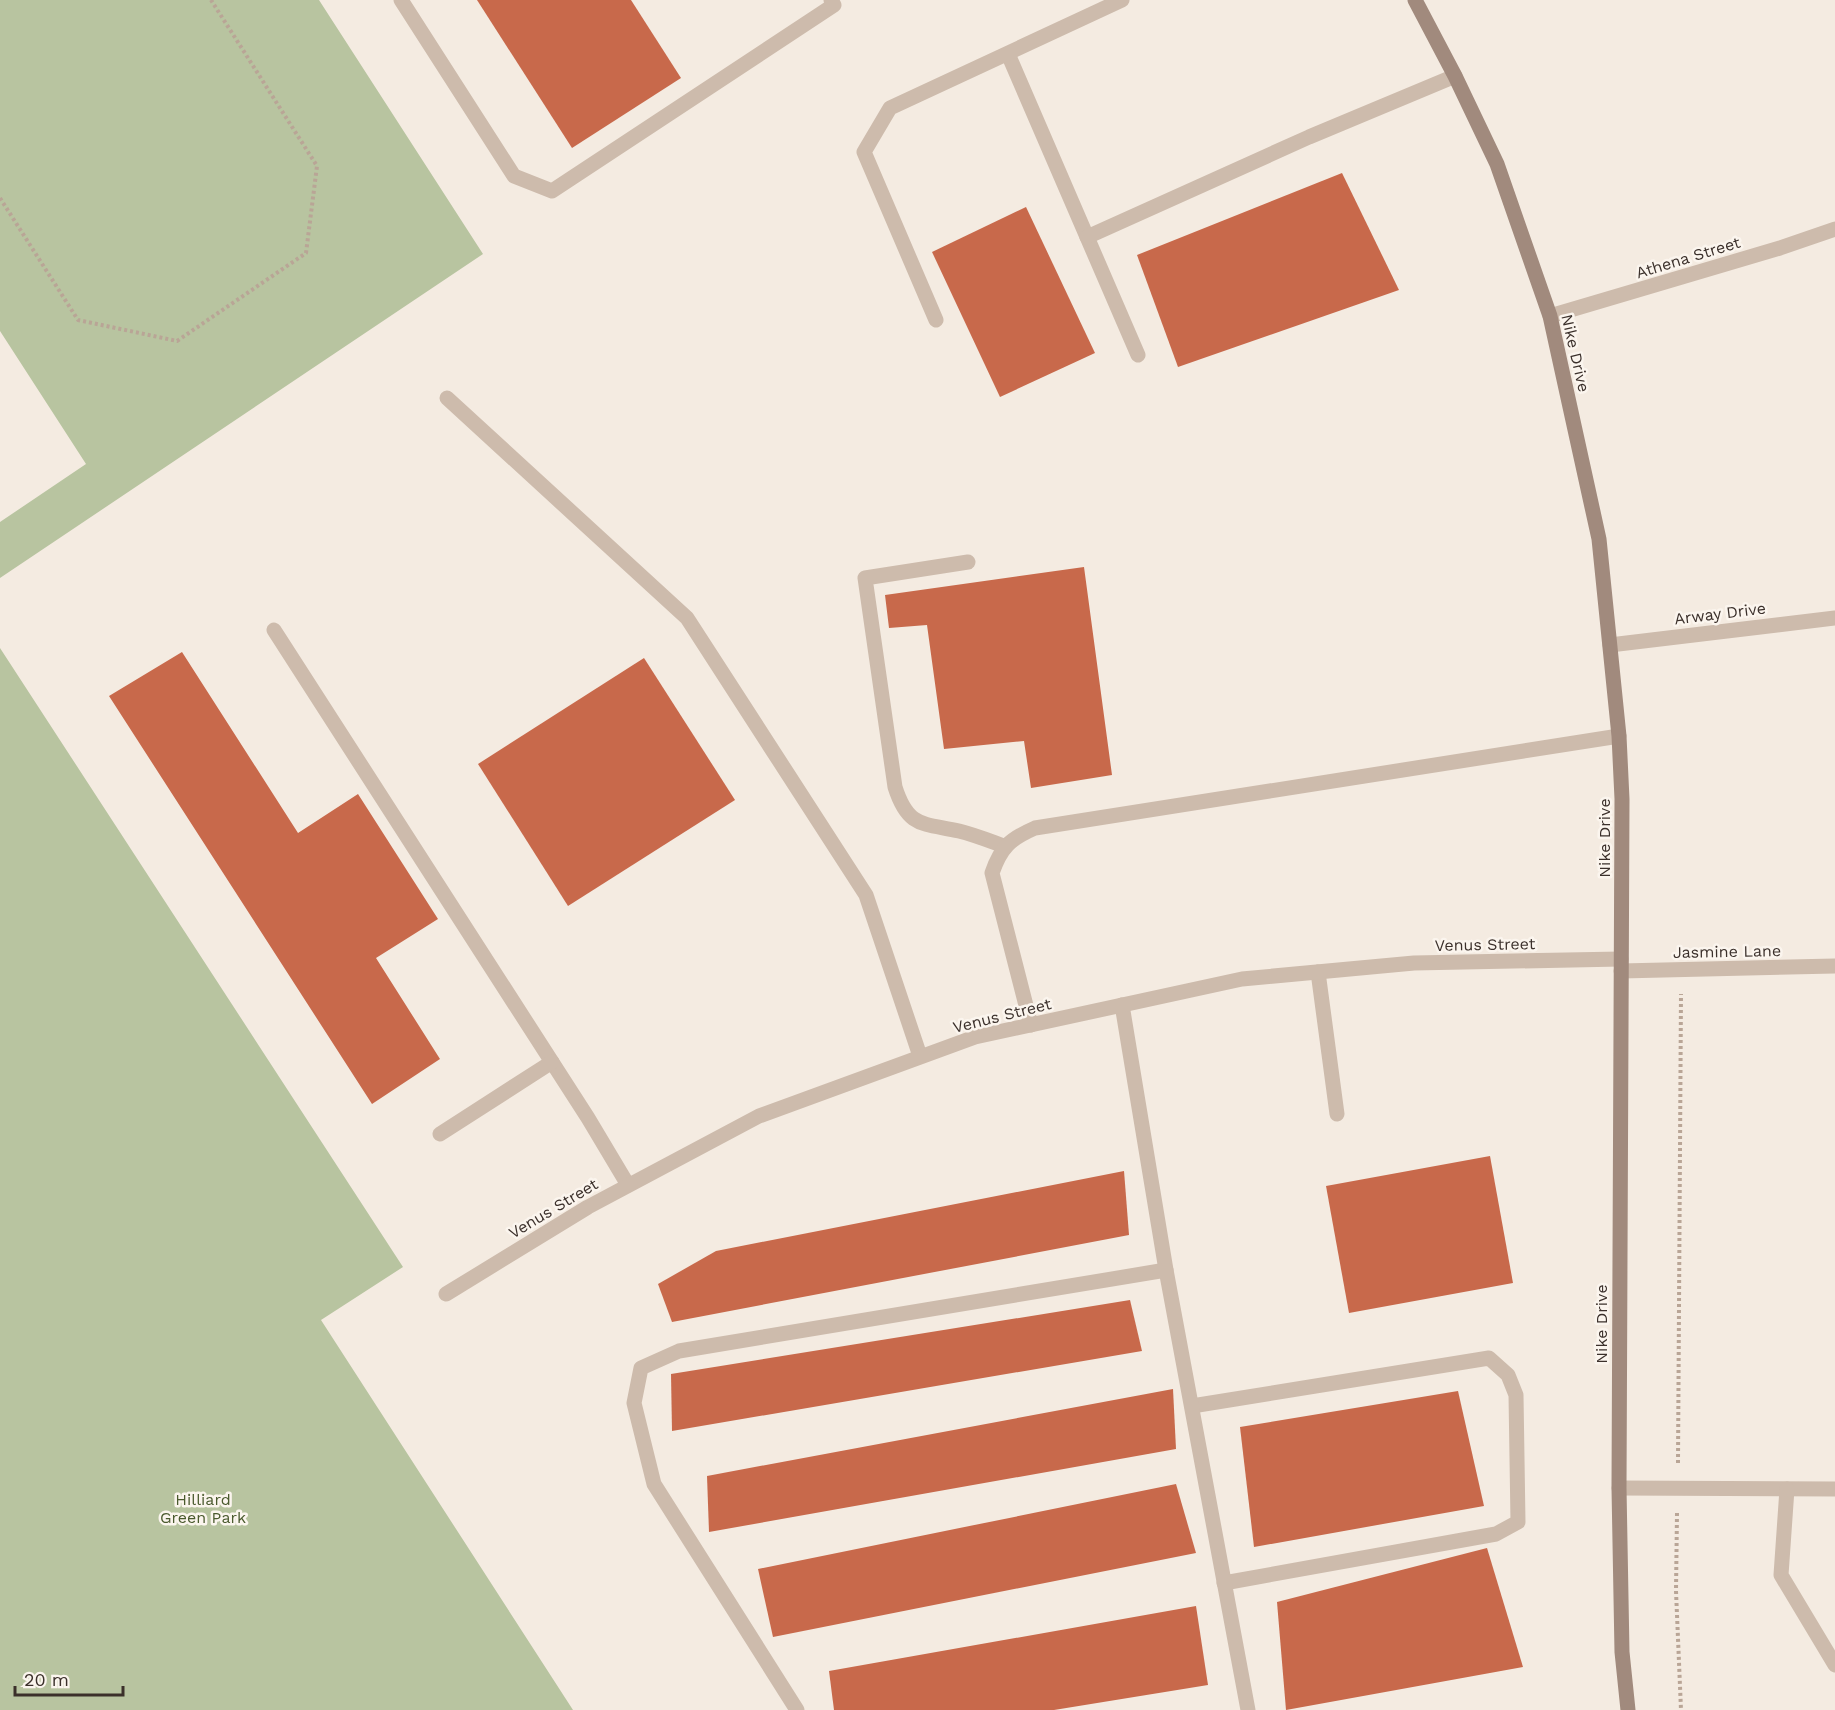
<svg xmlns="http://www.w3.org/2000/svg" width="1835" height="1710" font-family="'Work Sans',sans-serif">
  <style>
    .green { fill: #b8c4a0 }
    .building { fill: #c8694b }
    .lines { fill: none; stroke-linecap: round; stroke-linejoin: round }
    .path { stroke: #b9a596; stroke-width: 4; stroke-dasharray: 3 3; stroke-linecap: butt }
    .lane { stroke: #cdbbac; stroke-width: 15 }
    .street { stroke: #cdbbac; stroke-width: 15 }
    .secondary { stroke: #a18a7d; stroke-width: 15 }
    .labels { text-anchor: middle; stroke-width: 5; stroke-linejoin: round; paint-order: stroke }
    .street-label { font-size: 16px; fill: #3b302b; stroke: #fbf5ee }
    .park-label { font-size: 16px; fill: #4a5a2e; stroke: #fbf5ee }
  </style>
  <rect width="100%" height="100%" fill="#f4ebe1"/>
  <!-- green -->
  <g class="green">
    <polygon points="0,0 319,0 483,254 0,578 0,522 86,464 0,331"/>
    <polygon points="0,648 403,1267 321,1320 573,1710 0,1710"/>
  </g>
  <!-- building -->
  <g class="building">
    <polygon points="477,0 631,0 681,78 572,148"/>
    <polygon points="1342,173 1399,290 1178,367 1137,255"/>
    <polygon points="1026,207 1095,353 1000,397 932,252"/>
    <polygon points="1084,567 1112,775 1031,788 1024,741 944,749 927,625 889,628 885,595"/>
    <polygon points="182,652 298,833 358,794 438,919 376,958 440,1059 372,1104 109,696"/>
    <polygon points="644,658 735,800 568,906 478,764"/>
    <polygon points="1490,1156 1513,1283 1349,1313 1326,1186"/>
    <polygon points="1124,1171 1129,1235 672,1322 658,1284 716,1251"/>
    <polygon points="1130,1300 1142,1351 672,1431 671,1374"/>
    <polygon points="1173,1389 1176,1449 709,1532 707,1476"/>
    <polygon points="1458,1391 1484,1506 1254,1547 1240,1427"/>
    <polygon points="1176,1484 1196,1553 773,1637 758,1569"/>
    <polygon points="1487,1548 1523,1667 1286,1710 1277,1602"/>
    <polygon points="1196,1606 1208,1685 1054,1710 834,1710 829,1671"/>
  </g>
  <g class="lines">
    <!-- path -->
    <g class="path">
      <polyline points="0,198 78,320 177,341 306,253 317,166 211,0"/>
      <polyline points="1678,1463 1681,994"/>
      <polyline points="1677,1513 1676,1591 1681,1710"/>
    </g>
    <!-- lane -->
    <g class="lane">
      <polyline points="401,0 514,176 552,191 834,5 831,0"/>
      <polyline points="1008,54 1138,355"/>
      <polyline points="1087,237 1309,137 1455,76"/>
      <polyline points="936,320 864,152 890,108 1122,0"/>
      <polyline points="447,398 687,618 866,895 920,1056"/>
      <path d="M968,562l-103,16 30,209c13,41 28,36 64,44 16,4 31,10 45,15"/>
      <polyline points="274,630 588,1118 628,1185"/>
      <polyline points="1318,972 1337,1114"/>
      <polyline points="1122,1005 1166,1270"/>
      <path d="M1031,1025l-39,-152c9,-26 18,-34 43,-45l584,-92"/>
      <polyline points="440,1134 552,1062"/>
      <polyline points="1192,1406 1489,1358 1508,1375 1516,1395 1518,1522 1496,1534 1224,1583"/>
      <polyline points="1619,1488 1835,1489"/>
      <polyline points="1787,1489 1781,1575 1835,1665"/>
      <polyline points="797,1710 654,1484 634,1403 641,1368 679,1351 1166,1270 1248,1710"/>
    </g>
    <!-- street -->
    <g class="street">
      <polyline points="1550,316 1780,248 1835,229"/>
      <polyline points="1610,645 1835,618"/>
      <polyline points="1621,971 1835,966"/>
      <polyline points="446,1294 588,1207 759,1116 975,1037 1242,979 1414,963 1621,959"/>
    </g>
    <!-- secondary -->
    <polyline class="secondary" points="1415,0 1455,76 1497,164 1550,316 1599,539 1619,736 1622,799 1619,1488 1622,1652 1628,1710"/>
  </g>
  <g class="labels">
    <!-- street labels -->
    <g class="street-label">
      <text transform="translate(1688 257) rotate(-17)" y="6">Athena Street</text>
      <text transform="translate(1576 353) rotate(77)" y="6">Nike Drive</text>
      <text transform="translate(1720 613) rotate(-7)" y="6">Arway Drive</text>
      <text transform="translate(1604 838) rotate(-90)" y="6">Nike Drive</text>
      <text transform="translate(1485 944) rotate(-1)" y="6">Venus Street</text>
      <text transform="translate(1727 951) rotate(-1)" y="6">Jasmine Lane</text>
      <text transform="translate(1002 1015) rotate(-14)" y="6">Venus Street</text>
      <text transform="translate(553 1208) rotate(-31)" y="6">Venus Street</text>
      <text transform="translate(1601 1324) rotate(-90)" y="6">Nike Drive</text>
    </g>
    <!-- park labels -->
    <g class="park-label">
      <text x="203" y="1505">Hilliard<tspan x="203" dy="18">Green Park</tspan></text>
    </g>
  </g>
  <!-- scale -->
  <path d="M15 1686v9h108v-9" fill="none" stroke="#3b302b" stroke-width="3"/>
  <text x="24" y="1686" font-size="18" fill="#3b302b" stroke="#fbf5ee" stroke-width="4.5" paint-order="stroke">20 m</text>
</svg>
